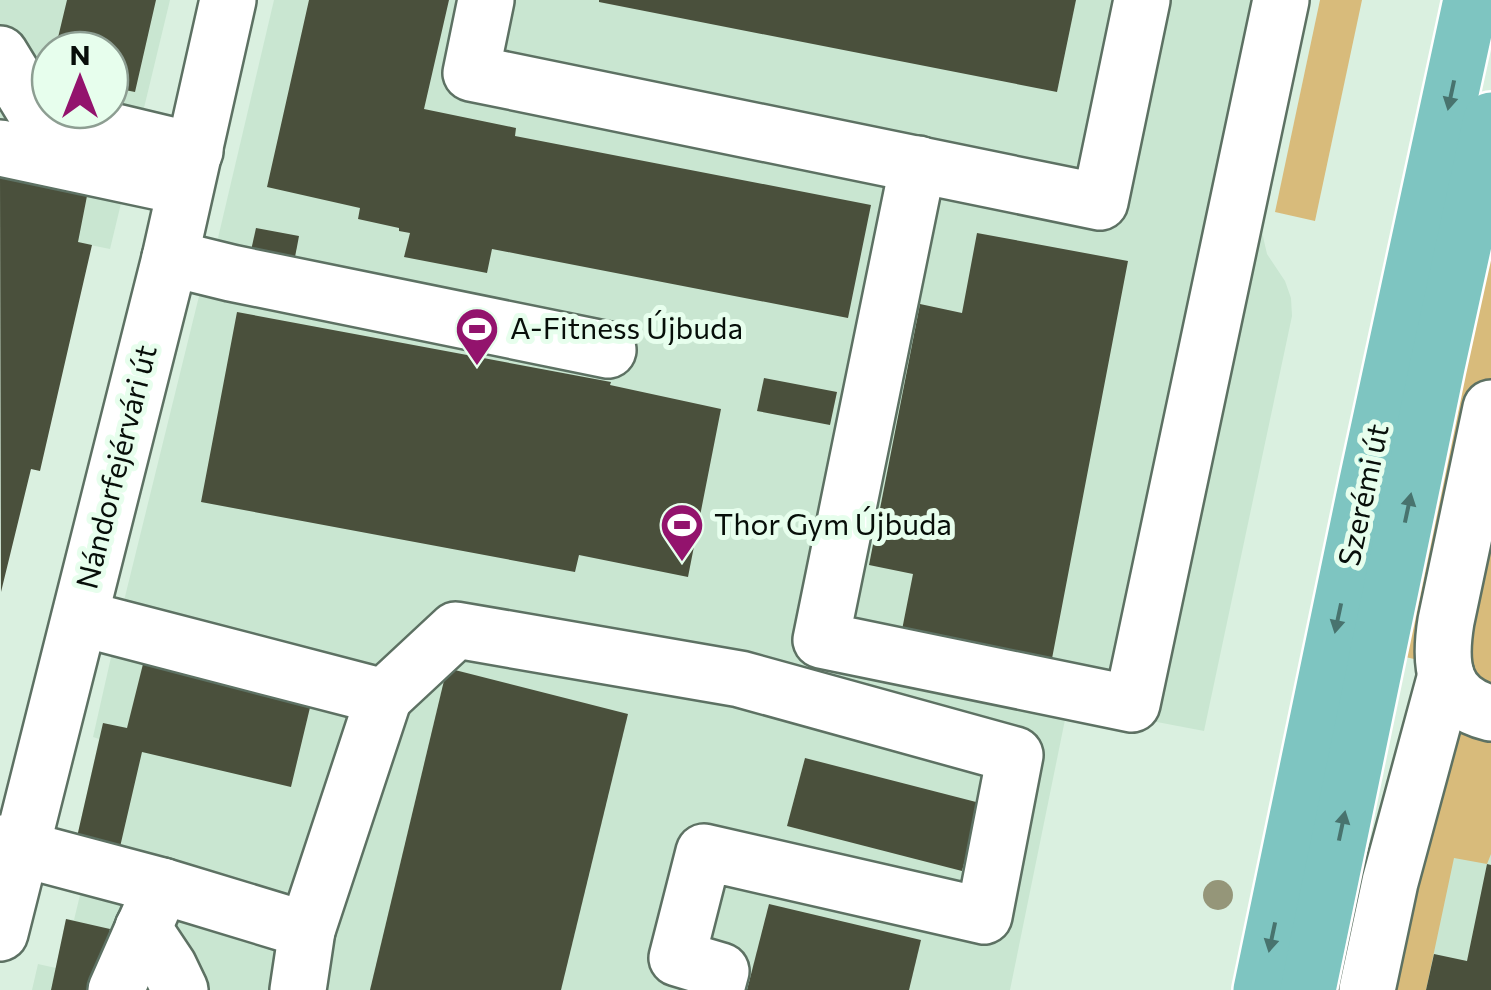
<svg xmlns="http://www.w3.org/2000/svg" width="1491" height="990" font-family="Commissioner,sans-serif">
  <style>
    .built { fill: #c9e6d1; fill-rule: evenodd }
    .green { fill: #d8bb7b }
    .building { fill: #4a503c }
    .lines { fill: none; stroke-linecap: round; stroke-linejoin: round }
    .minor-casing { stroke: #5d7163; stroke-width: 60 }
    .major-casing { stroke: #fff; stroke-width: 60 }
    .minor { stroke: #fff; stroke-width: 55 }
    .major { stroke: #7ec5c1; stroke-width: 55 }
    .tree { fill: #959679 }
    .oneway { fill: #48736e }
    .labels { text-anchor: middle; stroke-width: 10; stroke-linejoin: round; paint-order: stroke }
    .poi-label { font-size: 30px; fill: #070e09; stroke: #e7feed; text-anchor: start }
    .street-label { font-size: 30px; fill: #070e09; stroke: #e7feed }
  </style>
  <rect width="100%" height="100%" fill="#daf0e0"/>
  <!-- built -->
  <g class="built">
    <path d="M0,0h170l-60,249 -110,-22zM50,50h60v60h-60z"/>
    <polygon points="274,0 1307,0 1261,228 1267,254 1285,281 1291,298 1292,316 1204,731 1068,705 1010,990 32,990 38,964 56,968 66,919 74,920 93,841 77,837 99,739 93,737 121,613 202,284 218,238"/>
    <polygon points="1491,523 1491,990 1396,990"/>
  </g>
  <!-- green -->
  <g class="green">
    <polygon points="1320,0 1362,0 1315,221 1275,212"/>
    <polygon points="1491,245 1491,691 1427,662 1401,656"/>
    <polygon points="1411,720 1491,737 1491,854 1487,864 1454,858 1426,990 1340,990 1359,896 1363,895"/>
  </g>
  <!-- building -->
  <g class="building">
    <polygon points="67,0 156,0 135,92 110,87 110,50 55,50"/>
    <polygon points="309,0 449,0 424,109 516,128 515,136 871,205 848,318 492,249 487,273 404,257 410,233 399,231 399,228 358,219 360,208 267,187"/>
    <polygon points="599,0 1076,0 1057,92 599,2"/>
    <polygon points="0,178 87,196 78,242 92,245 40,471 31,469 1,592"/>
    <polygon points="256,228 299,236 292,273 248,264"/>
    <polygon points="977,233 1128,261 1050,669 900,640 913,574 869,565 920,304 962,313"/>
    <polygon points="237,312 611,382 610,385 721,409 688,577 579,555 575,572 201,502"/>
    <polygon points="764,378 837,392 830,425 757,411"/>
    <polygon points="145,656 313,695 291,787 142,752 120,847 77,837 103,723 127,728"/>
    <polygon points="447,668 628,714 561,990 370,990"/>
    <polygon points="805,758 980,803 962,871 787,826"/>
    <polygon points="1487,864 1491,865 1491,990 1426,990 1434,954 1467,961"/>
    <polygon points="769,904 921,940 909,990 747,990"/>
    <polygon points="66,919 110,929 96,990 51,990"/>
  </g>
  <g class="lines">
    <!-- minor casing -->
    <g class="minor-casing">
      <g id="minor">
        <polyline points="486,0 471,73 1100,202 1142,0"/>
        <polyline points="0,54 36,113 195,151"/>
        <polyline points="0,148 174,185"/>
        <polyline points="918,164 821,640 1132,704 1281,0"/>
        <polyline points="170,258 231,273 608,350"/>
        <path d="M1491,408l-45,213c-7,43 -5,80 45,92"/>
        <polyline points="80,618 384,697 456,630 740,679 1015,755 984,916 704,852 677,958 721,971 716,990"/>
        <polyline points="0,843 162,886 307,930 384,697"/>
        <polyline points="143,928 169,967 180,990"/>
        <polyline points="0,933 170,258 228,0"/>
        <polyline points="116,990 162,886"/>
        <polyline points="298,990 307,930"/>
        <polyline points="1367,990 1390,882 1446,675"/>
      </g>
    </g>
    <!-- major casing -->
    <g class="major-casing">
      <g id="major">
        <polyline points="1261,990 1367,481 1471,0"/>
        <polyline points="1308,990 1437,367 1491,120"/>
      </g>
    </g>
    <!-- minor -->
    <use href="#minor" class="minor"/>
    <!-- major -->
    <use href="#major" class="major"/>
  </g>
  <!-- trees -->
  <circle class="tree" cx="1218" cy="895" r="15"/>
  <!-- one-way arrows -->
  <defs><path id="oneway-solid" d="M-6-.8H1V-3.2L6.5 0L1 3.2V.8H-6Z" transform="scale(2.5)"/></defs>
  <g class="oneway">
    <use href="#oneway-solid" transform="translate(1451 95) rotate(102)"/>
    <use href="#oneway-solid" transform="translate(1408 508) rotate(-78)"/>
    <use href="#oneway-solid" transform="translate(1338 618) rotate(102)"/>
    <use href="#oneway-solid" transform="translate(1342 826) rotate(-78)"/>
    <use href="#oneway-solid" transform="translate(1272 937) rotate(102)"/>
  </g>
  <!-- icons -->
  <defs>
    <g id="stadium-pin" transform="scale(2.25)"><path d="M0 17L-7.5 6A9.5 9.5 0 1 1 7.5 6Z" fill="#93136d" stroke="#e7feed"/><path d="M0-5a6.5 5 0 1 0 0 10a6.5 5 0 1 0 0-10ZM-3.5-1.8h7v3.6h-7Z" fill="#fff"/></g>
  </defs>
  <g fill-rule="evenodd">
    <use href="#stadium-pin" x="477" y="329"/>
    <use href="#stadium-pin" x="682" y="525"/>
  </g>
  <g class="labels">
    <!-- poi labels -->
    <g class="poi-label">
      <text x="510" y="339">A-Fitness Újbuda</text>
      <text x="714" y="535">Thor Gym Újbuda</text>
    </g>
    <!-- street labels -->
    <g class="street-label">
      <text transform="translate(117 467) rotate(-76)" y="10">Nándorfejérvári út</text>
      <text transform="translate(1364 495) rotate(-78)" y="10">Szerémi út</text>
    </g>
  </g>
  <!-- north arrow -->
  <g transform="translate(80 80)"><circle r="48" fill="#e7feed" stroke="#8d9e92" stroke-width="2.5"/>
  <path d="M0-8L18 38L0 25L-18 38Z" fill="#93136d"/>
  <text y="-15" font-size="28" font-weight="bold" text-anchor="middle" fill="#070e09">N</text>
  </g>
</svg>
